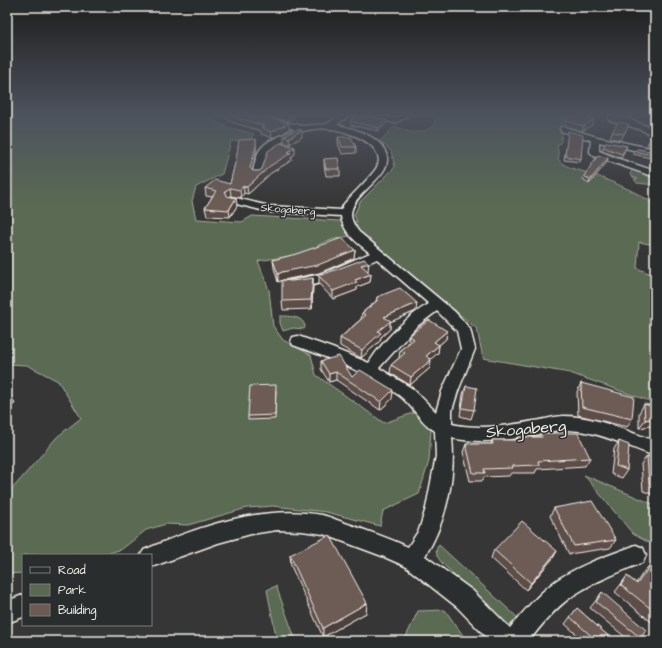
<svg xmlns="http://www.w3.org/2000/svg" width="662" height="648" font-family="'Architects Daughter',sans-serif">
  <style>
    .green { fill: #5a6a52; stroke: #a7ae9d }
    .lines { fill: none; stroke-linecap: round; stroke-linejoin: round }
    .minor-casing { stroke: #f4f1e8; stroke-width: 3 }
    .minor { fill: #2a2d2e; fill-rule: evenodd }
    .wall { fill: #5d4e49; stroke: #f4f1e8 }
    .shaded-wall { fill: #4c403c; stroke: #f4f1e8 }
    .building { fill: #6c5b55; stroke: #f4f1e8 }
    .labels { text-anchor: middle; stroke-width: 3; stroke-linejoin: round; paint-order: stroke }
    .far-street-label { font-size: 11px; fill: #f4f1e8; stroke: #2a2d2e }
    .near-street-label { font-size: 16px; fill: #f4f1e8; stroke: #2a2d2e }
  </style>
  <rect width="100%" height="100%" fill="#373636"/>
  <filter id="ink" filterUnits="userSpaceOnUse"><feTurbulence type="fractalNoise" baseFrequency=".025" numOctaves="2"/><feDisplacementMap in="SourceGraphic" scale="8" xChannelSelector="R" yChannelSelector="G"/><feConvolveMatrix kernelMatrix="1 2 1 2 8 2 1 2 1" color-interpolation-filters="sRGB"/></filter>
  <g filter="url(#ink)">
    <!-- green -->
    <g class="green">
      <path d="M7,115h199l15,10 33,9 -5,7h-18l-9,33 -26,13 -4,14 4,18 46,3 10,-6 105,6 -3,-7 6,-13 35,-35 -4,-16 -11,-10 15,-15c4,1 8,4 12,5 13,4 30,-2 29,-16h132l-6,9 -1,18 -4,4 2,10 -1,3c8,11 26,11 39,17 20,8 41,16 58,29v40l-16,-3 -2,26 16,7 2,43v85l-85,-30 -87,-15 -6,-29 -114,-95c-18,3 -42,5 -55,19l-50,8 11,29 4,36 10,14 28,15 5,20 68,48 32,-11 15,18 -2,31 -10,33 -36,17 -3,15 -54,-14 -53,-6 -26,2 -59,17 -22,-1 -20,6 -24,19 -19,6h-80v18l-16,1v-79l50,-58 24,-19 -23,-37 -31,-16 -20,-1z"/>
      <polygon points="633,169 655,175 655,185 637,183 634,179 638,179 633,177 630,174"/>
      <path d="M280,316c9,0 24,0 25,11l-1,2 -11,-1 -10,3 -3,-8z"/>
      <polygon points="584,475 655,505 655,546 633,534"/>
      <path d="M439,545l80,74 -3,4 -9,2 -64,-61c-5,-5 -10,-13 -4,-19z"/>
      <polygon points="276,586 296,641 277,641 267,590"/>
      <polygon points="445,610 467,641 404,641 418,611"/>
    </g>
    <g class="lines">
      <!-- minor casing -->
      <g class="minor-casing">
        <g id="minor">
          <path d="M247,115h12l43,11 25,-2 13,-9h9l-12,10c15,3 33,8 44,20 22,26 -22,42 -29,64 -3,9 2,16 7,23l96,80 15,17 5,20 -17,42 -6,19v14c25,6 56,2 82,-3 10,-1 20,-5 30,-5 31,0 62,15 91,25v15c-29,-10 -58,-26 -90,-26 -11,0 -21,3 -30,5 -26,5 -57,9 -83,3 4,39 -6,85 -27,118l48,35 37,37c14,-17 29,-35 47,-48 24,-16 53,-25 79,-35l7,3 3,7 -3,7c-23,10 -48,19 -69,33 -18,12 -32,29 -45,46h-39l-33,-34 -52,-41 -23,-10 -59,-22 -21,-3 -25,-1 -26,4 -33,9 -67,24v-12h-10l3,-5c54,-23 118,-46 178,-35 9,2 19,7 29,10 19,7 38,13 57,22l11,-17 7,-22 10,-52 -1,-25c-15,-9 -22,-25 -35,-35 -32,-23 -70,-38 -107,-51l-2,-4 2,-4 5,-1 34,12 37,15c12,-20 39,-48 60,-59l-52,-45c-20,9 -66,33 -88,28l-1,-3 1,-3 33,-7 48,-21c-12,-10 -27,-20 -29,-37l-72,-4 -41,-10 -1,-2 5,-3 37,9 72,4 3,-6c8,-9 29,-29 33,-37 11,-22 -31,-37 -46,-38 -8,-1 -17,0 -24,1 -7,1 -32,16 -38,21l-7,24 -2,2h-6l-2,-2c2,-7 3,-15 6,-22 7,-14 25,-17 37,-24l-47,-12zM437,311l20,20 4,18 -19,42 -6,21 -23,-23 -34,-21 37,-41z"/>
          <polygon points="358,115 373,115 394,118 403,115 407,117 395,123 362,117"/>
          <path d="M609,116c10,-2 36,9 46,14v6l-16,-7 -30,-9z"/>
          <polygon points="561,127 564,127 597,137 655,149 655,155 599,142 599,151 616,158 655,171 655,177 594,156 590,152 591,140 561,131 560,129"/>
          <polygon points="23,595 23,617 7,623 7,601"/>
        </g>
      </g>
      <!-- minor -->
      <use href="#minor" class="minor"/>
    </g>
    <!-- wall -->
    <g class="wall">
      <polygon points="221,115 257,115 289,129 286,131 286,132 272,138 261,134 261,131 231,122"/>
      <polygon points="264,115 295,115 295,116 288,121"/>
      <polygon points="351,115 362,115 387,120 387,123 378,131 350,125 350,121 354,118 351,118"/>
      <polygon points="571,115 595,115 591,119 592,125 582,131 565,126 566,121"/>
      <polygon points="629,124 621,140 610,138 612,132"/>
      <polygon points="568,131 581,159 580,162 564,160 568,135"/>
      <polygon points="284,136 302,137 290,144 284,143"/>
      <polygon points="338,137 356,147 356,153 342,154 338,144"/>
      <polygon points="655,138 655,148 647,146 648,142"/>
      <polygon points="256,146 256,153 252,170 253,171 259,171 295,154 291,157 292,160 271,173 248,194 244,193 241,198 231,196 229,197 236,198 237,206 230,217 207,216 205,208 212,197 206,196 205,188 230,184 236,159"/>
      <polygon points="627,146 621,158 602,151 603,147"/>
      <polygon points="634,151 655,152 655,159 633,154"/>
      <polygon points="608,158 607,162 589,184 583,179 584,176"/>
      <polygon points="324,159 340,169 340,176 326,176 324,166"/>
      <polygon points="355,250 354,258 319,273 283,280 278,282 274,268 273,260"/>
      <polygon points="367,271 371,274 370,282 357,287 357,290 333,299 319,284 319,276 368,271"/>
      <polygon points="313,278 312,309 283,310 282,301"/>
      <polygon points="377,297 416,311 390,322 390,329 381,337 380,341 361,358 340,346 340,338 361,319 362,313 376,301"/>
      <polygon points="447,331 446,339 439,345 438,353 430,359 430,368 410,385 390,373 391,365 399,358 400,350 408,344 409,336"/>
      <polygon points="321,361 392,399 380,410 336,380 329,382 321,369"/>
      <polygon points="581,383 632,419 627,427 578,415 577,392"/>
      <polygon points="466,386 474,410 471,419 460,416 463,394"/>
      <polygon points="276,390 275,419 248,420 248,416"/>
      <polygon points="644,404 655,407 655,425 639,428 639,413"/>
      <polygon points="540,433 590,458 585,466 537,469 535,473 511,473 509,476 484,477 482,481 470,481 463,452 466,444 491,444 492,440 516,440 517,437 539,437"/>
      <polygon points="619,441 627,470 622,478 611,474 614,449"/>
      <polygon points="647,456 655,459 655,495 643,491 641,464"/>
      <polygon points="554,508 616,540 610,548 569,554 550,516"/>
      <polygon points="494,550 557,551 553,558 526,590 491,558"/>
      <polygon points="290,555 367,603 366,613 323,637 291,566"/>
      <polygon points="652,563 655,566 655,625 615,592 627,576 636,583 645,570"/>
      <polygon points="602,592 641,638 638,641 630,641 590,608 597,599"/>
      <polygon points="577,608 614,641 584,641 565,624"/>
    </g>
    <!-- shaded-wall -->
    <g class="shaded-wall">
      <polygon points="288,115 295,115 295,116 288,121"/>
      <polygon points="592,115 595,115 587,123 588,119"/>
      <polygon points="387,120 387,123 378,131 378,128"/>
      <polygon points="594,120 592,125 582,131 584,126"/>
      <polygon points="289,123 289,129 286,131 286,132 272,138 271,132"/>
      <polygon points="302,130 302,137 290,144 289,138"/>
      <polygon points="256,139 256,153 251,175 250,168"/>
      <polygon points="295,147 295,154 291,157 292,160 271,173 248,194 247,187 270,166"/>
      <polygon points="608,158 607,162 589,184 590,180"/>
      <polygon points="243,186 244,193 241,198 240,190"/>
      <polygon points="230,188 231,196 226,199 225,191"/>
      <polygon points="236,198 237,206 230,217 229,210"/>
      <polygon points="355,250 354,258 319,273 283,280 278,282 278,274 282,272"/>
      <polygon points="369,263 368,271 361,273 361,265"/>
      <polygon points="371,274 370,282 357,287 357,290 333,299 333,291 355,280"/>
      <polygon points="313,278 313,286 312,309 311,300"/>
      <polygon points="417,303 416,311 390,322 390,329 381,337 380,341 361,358 362,350 378,331 384,317"/>
      <polygon points="447,331 446,339 433,350 434,342"/>
      <polygon points="439,345 438,353 424,365 426,356"/>
      <polygon points="431,360 430,368 410,385 411,377"/>
      <polygon points="336,372 336,380 329,382 329,374"/>
      <polygon points="7,387 15,404 7,408"/>
      <polygon points="393,390 392,399 380,410 381,402"/>
      <polygon points="655,418 655,425 639,428 645,420"/>
      <polygon points="557,551 553,558 526,590 531,583"/>
      <polygon points="367,603 366,613 323,637 323,628"/>
    </g>
    <!-- building -->
    <g class="building">
      <polygon points="229,115 257,115 289,123 284,125 285,125 271,132 261,127 265,126"/>
      <polygon points="352,115 361,115 387,120 378,128 350,121 357,116"/>
      <polygon points="571,115 592,115 588,119 594,120 584,126 566,121"/>
      <polygon points="618,122 629,124 624,134 612,132"/>
      <polygon points="298,129 302,130 289,138 284,136"/>
      <polygon points="568,131 583,135 581,159 565,156"/>
      <polygon points="338,137 351,137 356,147 342,147"/>
      <polygon points="655,138 655,144 648,142"/>
      <polygon points="256,139 256,146 250,168 253,171 259,171 262,169 268,151 280,143 295,147 288,152 291,153 270,166 247,187 243,186 240,190 230,188 225,191 227,196 236,198 229,210 205,208 216,191 205,188 215,180 230,184 236,159 239,140"/>
      <polygon points="607,142 627,146 622,154 603,147"/>
      <polygon points="638,149 655,152 655,156 634,151"/>
      <polygon points="598,155 608,158 590,180 584,176"/>
      <polygon points="338,158 340,169 326,169 324,159"/>
      <polygon points="342,238 355,250 318,265 282,272 278,274 273,260 296,254"/>
      <polygon points="364,259 369,263 361,265 371,274 355,280 357,282 333,291 319,276"/>
      <polygon points="313,278 311,300 282,301 282,280 292,281"/>
      <polygon points="400,288 417,303 384,317 391,321 378,331 381,333 362,350 340,338 366,315 362,313 379,299 377,297"/>
      <polygon points="429,320 447,331 434,342 439,345 426,356 431,360 411,377 391,365 405,353 400,350 414,339 409,336"/>
      <polygon points="339,356 352,377 360,370 393,390 381,402 336,372 329,374 321,361"/>
      <polygon points="581,383 634,397 632,419 582,407"/>
      <polygon points="276,385 275,415 248,416 250,386"/>
      <polygon points="466,386 477,388 474,410 462,408"/>
      <polygon points="644,404 655,407 655,418 645,420"/>
      <polygon points="540,433 578,433 590,458 538,461 539,465 512,466 513,468 484,469 485,473 473,473 466,444 493,444 492,440 518,440 517,437 542,437"/>
      <polygon points="619,441 629,445 627,470 616,466"/>
      <polygon points="647,456 655,459 655,485 649,484"/>
      <polygon points="592,501 616,540 574,546 554,508"/>
      <polygon points="522,521 557,551 531,583 494,550"/>
      <polygon points="330,535 367,603 323,628 290,555"/>
      <polygon points="652,563 655,566 655,612 621,585 627,576 637,584"/>
      <polygon points="602,592 646,630 641,638 596,602"/>
      <polygon points="577,608 614,641 597,641 570,617"/>
    </g>
  </g>
  <!-- sky -->
  <linearGradient id="sky" x2="0" y2="1"><stop stop-color="#1e1e1e"/><stop offset="0.56" stop-color="#4d525d"/><stop offset="1" stop-color="#4d525d" stop-opacity="0"/></linearGradient>
  <rect width="662" height="205" fill="url(#sky)"/>
  <g class="labels">
    <!-- far-street labels -->
    <g class="far-street-label">
      <text transform="translate(288 209) rotate(4)" y="4">Skogaberg</text>
    </g>
    <!-- near-street labels -->
    <g class="near-street-label">
      <text transform="translate(526 428) rotate(-5)" y="6">Skogaberg</text>
    </g>
  </g>
  <!-- margin -->
  <rect width="662" height="648" fill="none" stroke="#2a2d2e" stroke-width="24"/>
  <rect x="12" y="12" width="638" height="624" fill="none" stroke="#f4f1e8" stroke-width="1.5" filter="url(#ink)"/>
  <!-- legend -->
  <rect x="22" y="554" width="130" height="72" fill="#2a2d2e" stroke="#7b7b78"/>
  <rect x="30" y="567" width="20" height="6" fill="#2a2d2e" stroke="#7b7b78"/>
  <text x="58" y="574" font-size="12" fill="#f4f1e8">Road</text>
  <rect x="30" y="584" width="20" height="12" fill="#5a6a52" stroke="#7b7b78"/>
  <text x="58" y="594" font-size="12" fill="#f4f1e8">Park</text>
  <rect x="30" y="604" width="20" height="12" fill="#6c5b55" stroke="#7b7b78"/>
  <text x="58" y="614" font-size="12" fill="#f4f1e8">Building</text>
</svg>
